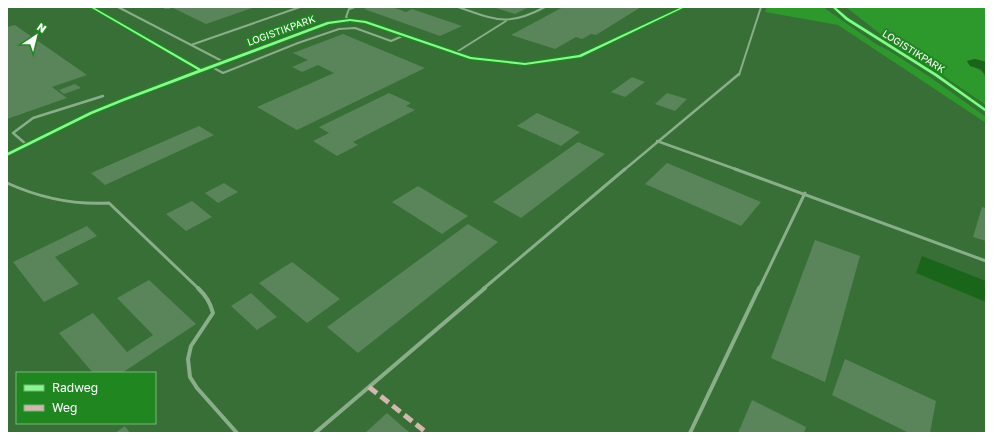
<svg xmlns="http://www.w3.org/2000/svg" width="993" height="440" font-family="'Golos Text',sans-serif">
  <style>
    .green { fill: #2d982b }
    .water { fill: #19661a }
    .building { fill: #5a845a }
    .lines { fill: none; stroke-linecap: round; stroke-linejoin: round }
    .service-far3 { stroke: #8aae8a; stroke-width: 2 }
    .service-far2 { stroke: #8aae8a; stroke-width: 2.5 }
    .service-far1 { stroke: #8aae8a; stroke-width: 3 }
    .service { stroke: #8aae8a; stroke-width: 4 }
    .minor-far1 { stroke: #8aae8a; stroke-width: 2.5 }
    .minor { stroke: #8aae8a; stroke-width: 3 }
    .quiet { stroke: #d1b7ad; stroke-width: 5; stroke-dasharray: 10 5; stroke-linecap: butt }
    .cycleway-casing { stroke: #208620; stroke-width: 3 }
    .cycleway { fill: #87f88f; fill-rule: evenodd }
    .labels { text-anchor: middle; stroke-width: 4; stroke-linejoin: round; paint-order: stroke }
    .far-street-label { font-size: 10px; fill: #fff; stroke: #208620 }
  </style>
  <rect width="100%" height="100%" fill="#376f37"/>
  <!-- green -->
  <g class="green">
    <polygon points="767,7 823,7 876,44 888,50 930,77 986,117 986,123 838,25 765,12"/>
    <path d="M846,7h140v55l-11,-3 -8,2 3,5c23,7 16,18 16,39l-47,-32 -46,-29z"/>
  </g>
  <!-- water -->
  <g class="water">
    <polygon points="975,59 986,62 986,76 981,69 970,66 967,61"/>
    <polygon points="922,256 986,281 986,302 916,273"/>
  </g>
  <!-- building -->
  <g class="building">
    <polygon points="165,7 255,7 206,24 171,7 170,9 164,9"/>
    <polygon points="369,7 392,7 406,12 412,9 462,26 440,36 364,9"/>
    <polygon points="499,7 529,7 515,14 496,8"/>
    <polygon points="563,7 641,7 596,35 591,34 582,39 576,37 555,49 511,35"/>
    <polygon points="15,25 87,75 52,87 67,98 7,119 7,27"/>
    <polygon points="343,34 425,68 297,130 257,107 334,73 318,65 302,72 292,67 308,60 293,53"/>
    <polygon points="632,77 645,82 625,97 611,92"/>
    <polygon points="75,84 81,88 64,94 59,90"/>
    <polygon points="389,93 411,103 406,106 415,110 353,142 358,145 337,156 313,141 329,133 319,127"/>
    <polygon points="667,93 687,99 675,111 655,104"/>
    <polygon points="537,113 580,132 561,146 517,126"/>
    <polygon points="199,126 214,135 105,185 91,173"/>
    <polygon points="578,142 605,154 521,218 493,202"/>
    <polygon points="667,163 761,202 741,226 645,184"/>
    <polygon points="224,183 238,192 218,203 205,193"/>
    <polygon points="418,186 468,216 442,234 392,202"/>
    <polygon points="192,201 212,217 186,231 166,214"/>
    <polygon points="982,207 986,208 986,241 973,237"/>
    <polygon points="468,224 498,242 358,353 327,327"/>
    <polygon points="87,226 97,236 55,257 79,284 44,302 13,262"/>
    <polygon points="815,240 860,256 825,382 771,358"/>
    <polygon points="292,262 340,299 307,323 259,283"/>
    <polygon points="149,280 196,324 122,373 93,373 59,333 93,313 127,352 153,335 117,298"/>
    <polygon points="251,293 277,317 257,330 231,306"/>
    <polygon points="845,359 936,401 930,433 909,433 832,395"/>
    <polygon points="752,400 806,427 804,433 738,433"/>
    <polygon points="387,413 410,433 365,433"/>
    <polygon points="125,426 130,433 115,433"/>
  </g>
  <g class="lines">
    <!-- service-far3 -->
    <g class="service-far3">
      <polyline points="118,7 222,61"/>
      <path d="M458,7c38,13 50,20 87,0"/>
      <polyline points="350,20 346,17 349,9 355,7"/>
      <polyline points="191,45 300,7"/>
      <polyline points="455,53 506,21"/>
      <polyline points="210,66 223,73 298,43 339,29 355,28 391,41 405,35"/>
      <polyline points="739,75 761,7"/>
    </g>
    <!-- service-far2 -->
    <g class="service-far2">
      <polyline points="657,141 738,170"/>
      <polyline points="27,145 13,133 33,118 103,96"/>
      <polyline points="624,170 739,74"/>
    </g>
    <!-- service-far1 -->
    <g class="service-far1">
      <polyline points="735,169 986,261"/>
      <path d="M7,183c33,15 66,22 102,20l90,86"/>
      <polyline points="483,289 625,169"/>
      <polyline points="759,289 805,193"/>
    </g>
    <!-- service -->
    <g class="service">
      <path d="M198,288c8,8 12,14 15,25l-22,33 -3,13 2,18 7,11 40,45"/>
      <polyline points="315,433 485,288"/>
      <polyline points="690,433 759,288"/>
    </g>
    <!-- minor-far1 -->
    <g class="minor-far1">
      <polyline points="833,7 847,19 936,75"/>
      <polyline points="189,75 328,23 350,20 365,22 471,58 525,64 580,56 684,7"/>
    </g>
    <!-- minor -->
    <g class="minor">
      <polyline points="935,74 986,111"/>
      <polyline points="7,155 91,113 192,74"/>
    </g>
    <!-- quiet -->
    <polyline class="quiet" points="369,387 427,433"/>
    <!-- cycleway casing -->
    <g class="cycleway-casing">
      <g id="cycleway">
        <polygon points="90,7 93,7 201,69 327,22 350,19 366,21 471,57 525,63 579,55 682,7 685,7 581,57 525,65 470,59 365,23 350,21 329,24 124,101 92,114 7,156 7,153 90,112 122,99 198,70"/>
        <polygon points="832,7 835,7 848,18 937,74 986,109 986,112 935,76 846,20"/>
      </g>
    </g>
    <!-- cycleway -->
    <use href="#cycleway" class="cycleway"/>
  </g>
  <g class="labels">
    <!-- far-street labels -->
    <g class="far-street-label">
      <text transform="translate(281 30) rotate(-20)" y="4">LOGISTIKPARK</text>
      <text transform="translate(914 51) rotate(32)" y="4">LOGISTIKPARK</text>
    </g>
  </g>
  <!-- border -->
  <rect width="993" height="440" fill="none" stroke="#ffffff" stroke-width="16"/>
  <!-- legend -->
  <rect x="16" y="372" width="140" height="52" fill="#208620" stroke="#79b679"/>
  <rect x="24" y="385" width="20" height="6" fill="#87f88f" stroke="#79b679"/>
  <text x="52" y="392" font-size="12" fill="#ffffff">Radweg</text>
  <rect x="24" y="405" width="20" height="6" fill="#d1b7ad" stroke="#79b679"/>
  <text x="52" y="412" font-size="12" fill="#ffffff">Weg</text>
  <!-- north arrow -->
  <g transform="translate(36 36) rotate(35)" stroke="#208620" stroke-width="3" paint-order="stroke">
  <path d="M0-3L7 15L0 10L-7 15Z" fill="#ffffff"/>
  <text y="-6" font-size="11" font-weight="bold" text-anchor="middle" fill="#ffffff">N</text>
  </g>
</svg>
